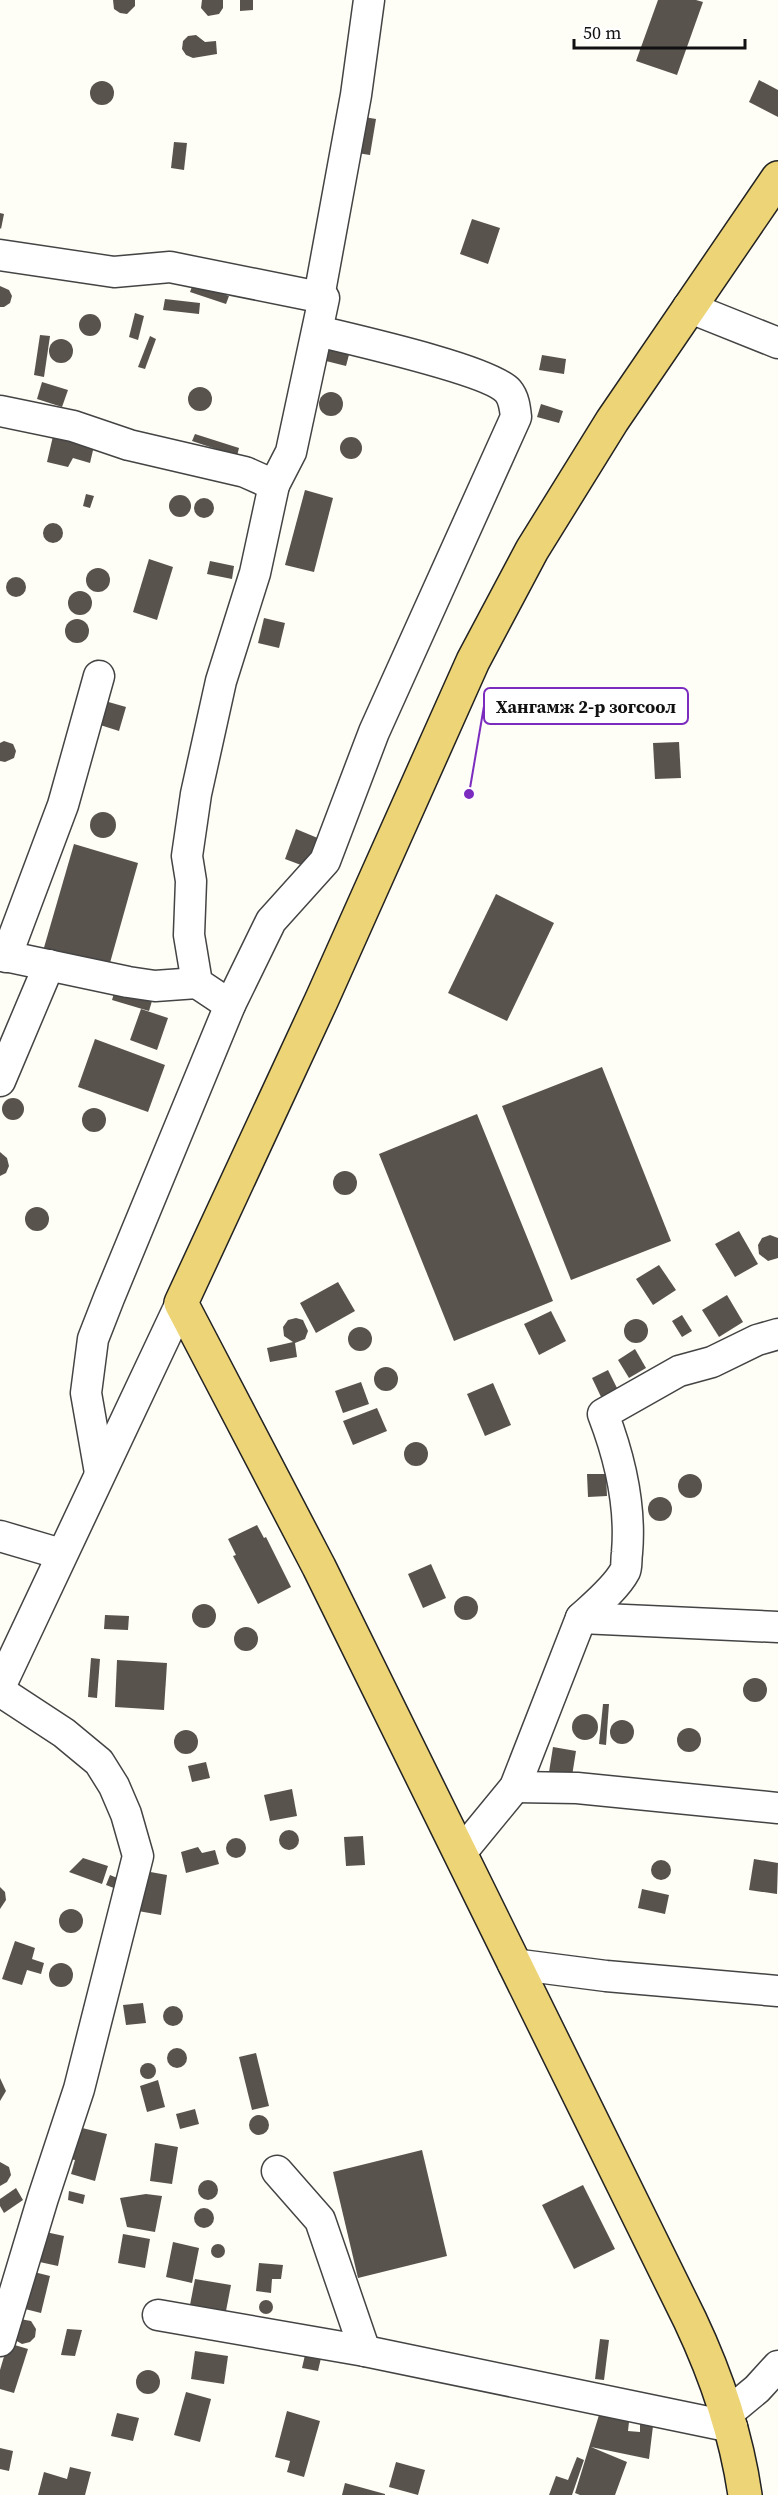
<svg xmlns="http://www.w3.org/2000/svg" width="778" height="2495" font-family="'Source Serif 4',serif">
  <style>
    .building { fill: #59534e }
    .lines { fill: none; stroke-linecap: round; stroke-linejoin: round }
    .minor-casing { stroke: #444; stroke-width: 33 }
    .major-casing { stroke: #222; stroke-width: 36 }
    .minor { stroke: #fff; stroke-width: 30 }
    .major { stroke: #edd477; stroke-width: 33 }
    .leader { fill: none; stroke: #7b2cbf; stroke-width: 2 }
    .callout-dot { fill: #7b2cbf; stroke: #fff; stroke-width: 2 }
    .callout { fill: #fff; stroke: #7b2cbf; stroke-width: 2 }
    .callout-label { font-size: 18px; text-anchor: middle; font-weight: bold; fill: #111 }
  </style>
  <rect width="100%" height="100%" fill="#fefdf6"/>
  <!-- building -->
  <g class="building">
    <polygon points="113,0 135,0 135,6 127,14 120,13 114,9"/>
    <polygon points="202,0 223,0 223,8 219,14 208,16 201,8"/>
    <polygon points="240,0 253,0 253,10 240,11"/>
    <polygon points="658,0 696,0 703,2 677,75 636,61"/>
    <polygon points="196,35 205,42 216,41 217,54 193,58 186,55 182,49 183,41 188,36"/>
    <polygon points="759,80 778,90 778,117 749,102"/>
    <circle cx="102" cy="93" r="12"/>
    <polygon points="364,117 376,119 370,155 357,153"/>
    <polygon points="174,142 187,143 184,170 171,168"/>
    <polygon points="0,213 4,214 1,229 0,228"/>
    <polygon points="472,219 500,228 488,264 460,254"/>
    <polygon points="193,284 229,296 226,304 190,292"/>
    <polygon points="0,286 9,290 12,296 10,303 4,307 0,307"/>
    <polygon points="165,299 200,303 199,314 163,310"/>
    <polygon points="135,313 144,316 138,340 129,337"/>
    <circle cx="90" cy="325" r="11"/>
    <polygon points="40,335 50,336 44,377 34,375"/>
    <polygon points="150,336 156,339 145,369 138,367"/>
    <circle cx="61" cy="351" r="12"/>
    <polygon points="330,346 350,351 346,366 326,361"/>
    <polygon points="542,355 566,359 564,374 539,370"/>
    <polygon points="42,382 68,390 62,407 37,399"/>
    <circle cx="200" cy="399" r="12"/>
    <circle cx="331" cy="404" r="12"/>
    <polygon points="541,404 563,411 559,423 537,417"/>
    <polygon points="195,434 239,448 237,456 192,441"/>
    <polygon points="53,436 94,446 90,463 73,458 68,467 47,462"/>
    <circle cx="351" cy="448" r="11"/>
    <polygon points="305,490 333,498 314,572 285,565"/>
    <polygon points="86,494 94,496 90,508 83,506"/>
    <circle cx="180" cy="506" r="11"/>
    <circle cx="204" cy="508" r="10"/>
    <circle cx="53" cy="533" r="10"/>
    <polygon points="149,559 173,567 157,620 133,612"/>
    <polygon points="210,561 234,566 232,579 207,574"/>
    <circle cx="98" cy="580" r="12"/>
    <circle cx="16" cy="587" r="10"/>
    <circle cx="80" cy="603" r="12"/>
    <polygon points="264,618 285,623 279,648 258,643"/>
    <circle cx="77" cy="631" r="12"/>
    <polygon points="105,701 126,707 119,731 97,724"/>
    <polygon points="4,741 13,744 16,751 14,758 5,762 0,761 0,743"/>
    <polygon points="679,742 681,778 655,779 653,743"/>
    <circle cx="103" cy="825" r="13"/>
    <polygon points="296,829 320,839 309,868 285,859"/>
    <polygon points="74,844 138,863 108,970 43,951"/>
    <polygon points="496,894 554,923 507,1021 448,993"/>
    <polygon points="115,990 152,1001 149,1011 112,1000"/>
    <polygon points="141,1009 168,1018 157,1050 130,1040"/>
    <polygon points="95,1039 165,1065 148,1112 78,1087"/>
    <polygon points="602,1067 671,1241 571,1280 502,1106"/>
    <circle cx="13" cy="1109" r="11"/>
    <circle cx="94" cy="1120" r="12"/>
    <polygon points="477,1114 553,1301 454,1341 379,1154"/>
    <polygon points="0,1152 7,1158 9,1166 6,1173 0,1176"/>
    <circle cx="345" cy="1183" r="12"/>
    <circle cx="37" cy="1219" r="12"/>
    <polygon points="739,1231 758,1264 735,1277 715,1244"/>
    <polygon points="770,1235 778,1238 778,1258 768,1261 759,1254 758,1245 762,1238"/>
    <polygon points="659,1265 676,1290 653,1305 636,1279"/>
    <polygon points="338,1282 355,1311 316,1333 300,1303"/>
    <polygon points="727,1295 743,1322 719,1337 702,1310"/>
    <polygon points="551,1311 566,1341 539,1355 524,1324"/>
    <polygon points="682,1315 692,1331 682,1337 672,1321"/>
    <polygon points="296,1318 303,1320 308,1331 305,1339 295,1343 297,1357 270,1362 267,1348 293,1342 284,1336 283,1327 288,1320"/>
    <circle cx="636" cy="1331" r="12"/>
    <circle cx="360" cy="1339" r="12"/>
    <polygon points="635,1349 646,1368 629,1378 618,1360"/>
    <circle cx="386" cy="1379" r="12"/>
    <polygon points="608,1370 619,1392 603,1401 592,1378"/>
    <polygon points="361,1382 369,1404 343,1413 335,1391"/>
    <polygon points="493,1383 511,1425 485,1436 467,1394"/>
    <polygon points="377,1408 387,1431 353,1445 343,1421"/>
    <circle cx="416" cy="1454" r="12"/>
    <circle cx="690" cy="1486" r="12"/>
    <polygon points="587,1474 606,1474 607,1496 588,1497"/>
    <circle cx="660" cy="1509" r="12"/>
    <polygon points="257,1525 264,1538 266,1537 291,1587 258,1604 233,1556 236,1555 228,1539"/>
    <polygon points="431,1564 446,1598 423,1608 408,1574"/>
    <circle cx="466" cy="1608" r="12"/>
    <circle cx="204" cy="1616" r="12"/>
    <polygon points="105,1615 129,1616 128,1630 104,1629"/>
    <circle cx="246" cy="1639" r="12"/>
    <polygon points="91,1658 100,1659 97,1698 88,1697"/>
    <polygon points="117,1660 167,1663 164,1710 115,1707"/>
    <circle cx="755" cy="1690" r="12"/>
    <polygon points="603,1704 609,1704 606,1745 599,1744"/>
    <circle cx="585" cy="1727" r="13"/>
    <circle cx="622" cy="1732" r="12"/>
    <circle cx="689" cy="1740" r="12"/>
    <circle cx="186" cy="1742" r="12"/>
    <polygon points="553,1747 576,1751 572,1776 549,1772"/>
    <polygon points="206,1762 210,1778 192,1782 188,1766"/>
    <polygon points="292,1789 297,1816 270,1821 264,1795"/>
    <circle cx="289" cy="1840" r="10"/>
    <polygon points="363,1836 365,1865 346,1866 344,1837"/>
    <circle cx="236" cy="1848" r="10"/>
    <polygon points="198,1847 202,1853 215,1850 219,1864 186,1873 181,1852"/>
    <polygon points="83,1858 108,1866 102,1884 69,1872"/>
    <polygon points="754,1859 778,1863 777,1894 749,1890"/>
    <circle cx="661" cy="1870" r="10"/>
    <polygon points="145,1871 167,1875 161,1915 138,1911"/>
    <polygon points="110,1875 122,1880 119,1890 106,1885"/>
    <polygon points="0,1887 5,1892 6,1900 0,1909"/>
    <polygon points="642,1889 669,1895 665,1914 638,1908"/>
    <circle cx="71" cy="1921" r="12"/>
    <polygon points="15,1941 35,1948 32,1959 44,1963 41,1974 27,1970 22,1985 2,1979"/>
    <circle cx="61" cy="1975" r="12"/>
    <polygon points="143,2003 146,2023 126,2025 123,2005"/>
    <circle cx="173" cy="2016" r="10"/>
    <circle cx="177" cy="2058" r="10"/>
    <polygon points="256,2053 269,2106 252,2110 239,2057"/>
    <circle cx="148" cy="2071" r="8"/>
    <polygon points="0,2078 6,2091 0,2101"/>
    <polygon points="158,2080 165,2107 147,2112 140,2086"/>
    <polygon points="195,2109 199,2124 180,2129 176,2114"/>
    <circle cx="259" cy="2125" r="10"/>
    <polygon points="78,2127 107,2134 95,2181 71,2174 75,2160 70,2159"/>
    <polygon points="155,2143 178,2147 172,2184 150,2181"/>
    <polygon points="422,2150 447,2256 358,2278 333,2172"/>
    <polygon points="0,2162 9,2167 11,2175 7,2182 0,2186"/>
    <circle cx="208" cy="2190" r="10"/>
    <polygon points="583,2185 615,2249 574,2269 542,2205"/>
    <polygon points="16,2188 23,2200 4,2213 0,2206 0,2199"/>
    <polygon points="69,2191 85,2195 83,2204 68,2200"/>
    <polygon points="146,2194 162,2196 155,2232 127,2227 120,2198"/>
    <circle cx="204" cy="2218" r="10"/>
    <polygon points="41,2231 64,2236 58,2266 35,2261"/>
    <polygon points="123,2234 150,2239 145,2268 118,2263"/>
    <polygon points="173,2242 199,2248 192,2283 166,2277"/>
    <circle cx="218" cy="2251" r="7"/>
    <polygon points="259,2263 283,2265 281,2279 272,2279 271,2293 256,2291"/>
    <polygon points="26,2270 50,2276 41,2313 17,2307"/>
    <polygon points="195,2279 231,2285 226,2311 190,2305"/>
    <circle cx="266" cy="2307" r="7"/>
    <polygon points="20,2319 31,2321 36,2329 35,2337 30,2342 22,2344 15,2340"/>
    <polygon points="67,2329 82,2330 75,2356 61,2355"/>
    <polygon points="600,2339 609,2340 604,2380 595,2379"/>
    <polygon points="8,2343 28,2349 14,2393 0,2389 0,2370"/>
    <polygon points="195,2351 228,2356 224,2384 191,2379"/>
    <polygon points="305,2355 321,2358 318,2371 302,2368"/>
    <circle cx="148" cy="2382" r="12"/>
    <polygon points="186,2392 211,2399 200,2442 174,2435"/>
    <polygon points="287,2411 320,2421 304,2477 287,2472 290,2461 275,2457"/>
    <polygon points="117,2413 139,2418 133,2441 111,2436"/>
    <polygon points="599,2415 629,2422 628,2431 640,2432 640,2424 653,2426 649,2459 591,2447 627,2462 615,2495 580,2495 575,2493"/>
    <polygon points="0,2448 13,2451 9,2471 0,2469"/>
    <polygon points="577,2457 584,2460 572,2495 549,2495 556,2476 568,2480"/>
    <polygon points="396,2462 425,2470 418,2495 389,2487"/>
    <polygon points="70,2467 91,2472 85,2495 38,2495 44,2472 67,2479"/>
    <polygon points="345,2483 385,2494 385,2495 342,2495"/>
  </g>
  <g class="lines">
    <!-- minor casing -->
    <g class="minor-casing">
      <g id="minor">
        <polyline points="0,255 114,272 170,267 324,298 291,452 274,485"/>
        <polyline points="319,297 356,95 369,0"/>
        <polyline points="688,307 778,343"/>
        <polyline points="0,411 73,426 129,445 245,472 274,485 255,573 221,681 196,794 187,856 191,881 189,935 197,983 230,1005"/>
        <polyline points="0,955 128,982 155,986 197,983"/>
        <polyline points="6,957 63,805 99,676"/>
        <polyline points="0,1081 49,965"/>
        <path d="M100,1473l-14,-80 7,-54 16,-41 121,-293 41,-84 54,-60 49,-129 142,-315c-1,-9 -2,-19 -8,-26 -18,-21 -158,-52 -190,-60"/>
        <polyline points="0,1536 61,1554"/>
        <polyline points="581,1618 778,1627"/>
        <polyline points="0,1687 181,1303"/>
        <polyline points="0,1691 64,1733 99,1762 114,1786 126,1814 138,1856 79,2089 43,2198 0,2341"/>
        <polyline points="515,1787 577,1788 778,1808"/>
        <path d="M460,1854l55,-67 66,-169c13,-12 35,-30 44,-47 2,-4 1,-12 2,-18 4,-46 -7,-95 -24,-139l76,-43 33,-9 45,-22 21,-6"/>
        <polyline points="513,1964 606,1976 778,1991"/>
        <polyline points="277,2171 320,2220 365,2351"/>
        <polyline points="158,2315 365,2351 732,2427"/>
        <polyline points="728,2413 757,2389 778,2366"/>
      </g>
    </g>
    <!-- major casing -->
    <g class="major-casing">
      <path id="major" d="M745,2495c-9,-62 -28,-118 -55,-175l-371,-753 -138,-264 141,-304 151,-338 59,-111 80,-129 166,-243"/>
    </g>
    <!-- minor -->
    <use href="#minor" class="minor"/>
    <!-- major -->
    <use href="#major" class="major"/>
  </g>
  <!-- callouts -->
  <path class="leader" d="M469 794L484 706"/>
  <circle class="callout-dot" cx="469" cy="794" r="6"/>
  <rect class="callout" x="484" y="688" width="204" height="36" rx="6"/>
  <g class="callout-label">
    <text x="586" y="713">Хангамж 2-р зогсоол</text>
  </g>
  <!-- scale -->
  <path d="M574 39v9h171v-9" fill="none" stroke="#111111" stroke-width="3"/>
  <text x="583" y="39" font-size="18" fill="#111111" stroke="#ffffff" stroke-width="4.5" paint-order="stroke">50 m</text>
</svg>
